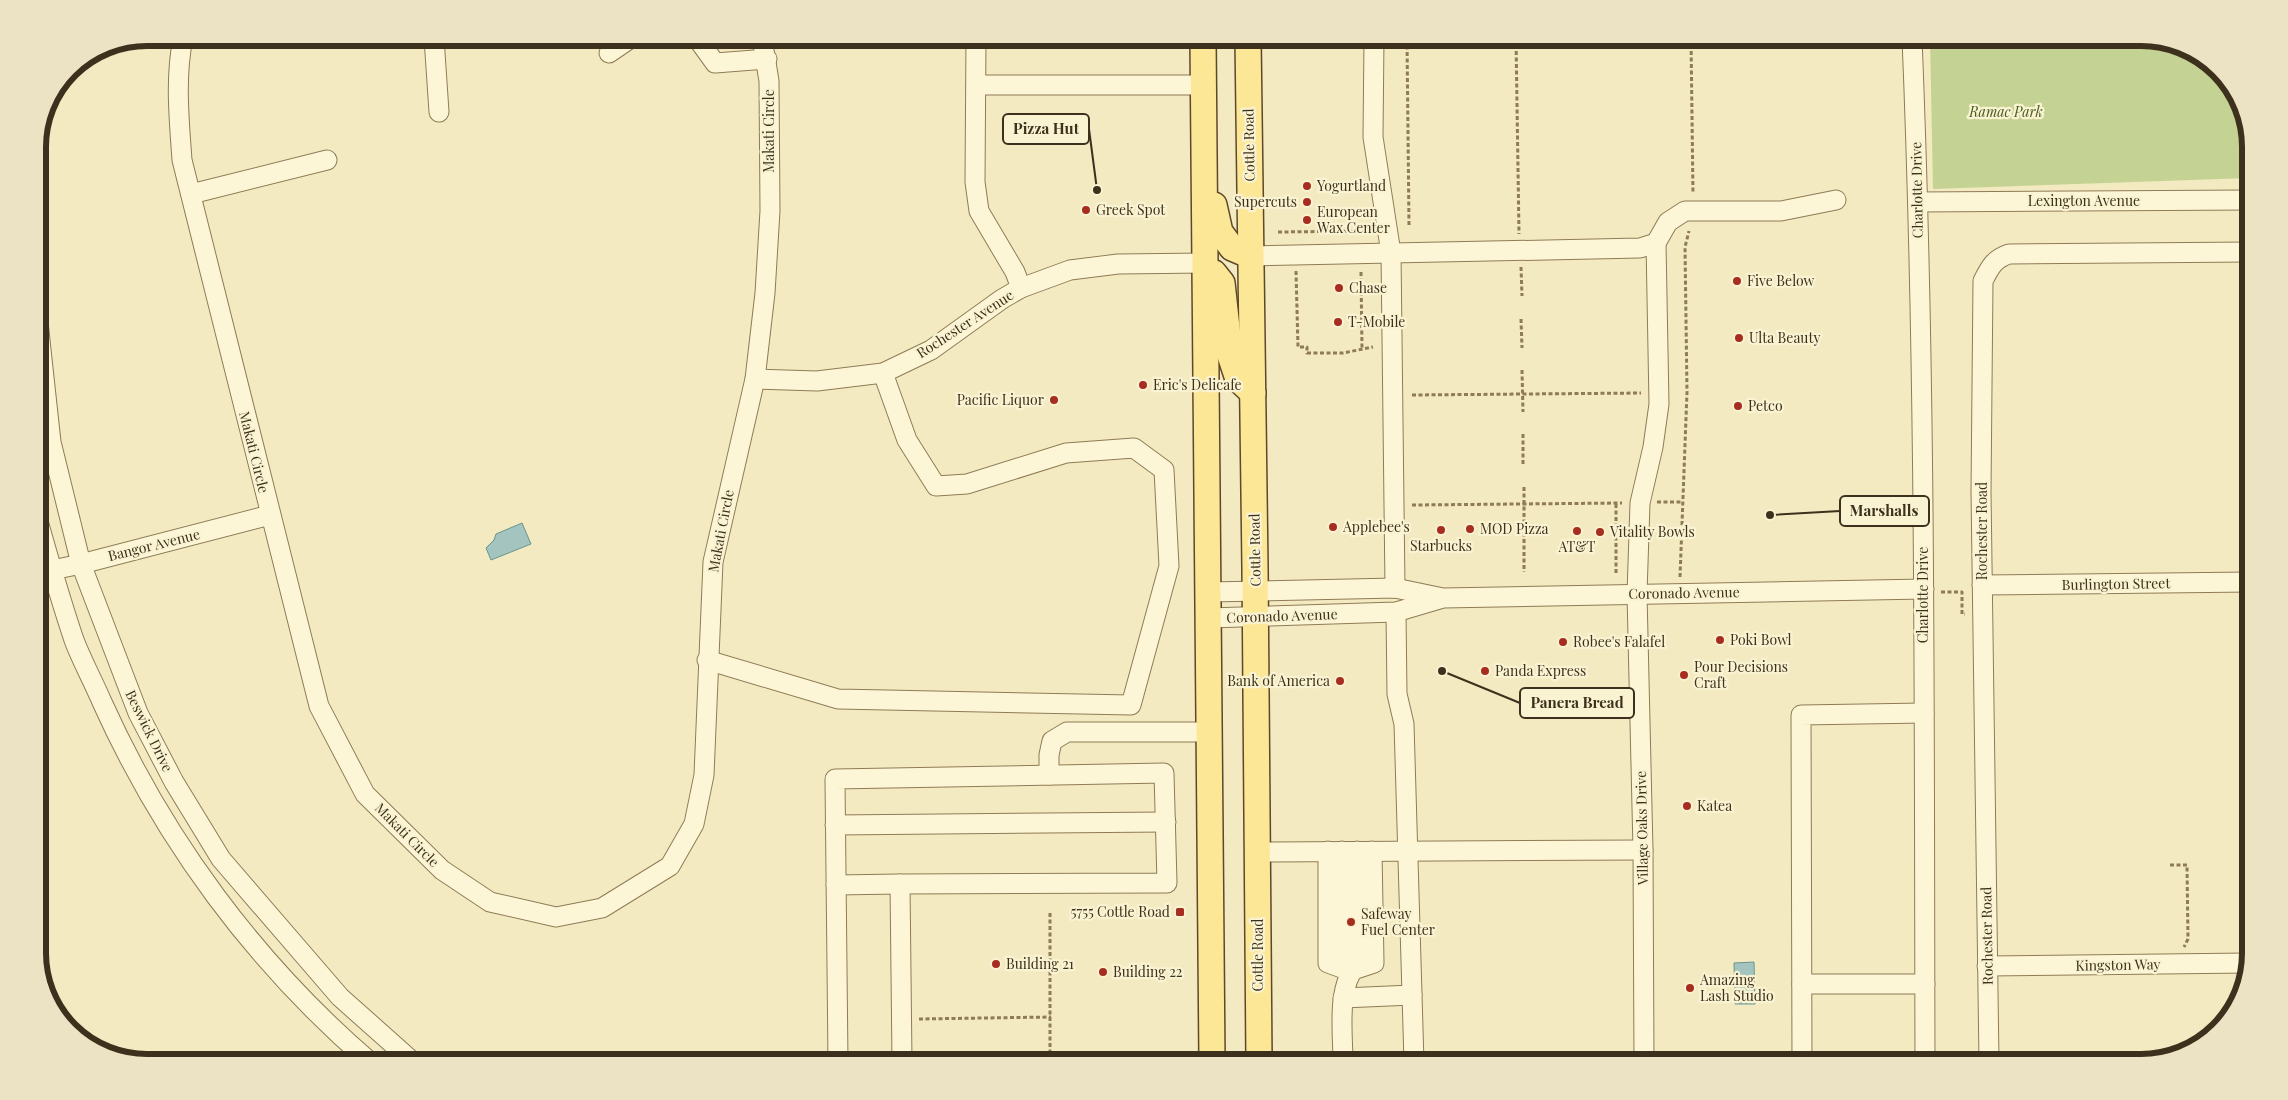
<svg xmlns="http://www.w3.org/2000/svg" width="2288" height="1100" font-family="'Playfair Display',serif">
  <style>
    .green { fill: #c4d394 }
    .water { fill: #a4c5bf; stroke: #6a958f }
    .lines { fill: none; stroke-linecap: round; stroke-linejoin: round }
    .minor-casing { stroke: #8f7b56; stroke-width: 21 }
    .major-casing { stroke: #5d482b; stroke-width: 28 }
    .path { stroke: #8f7b56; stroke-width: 3; stroke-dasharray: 4 2.5; stroke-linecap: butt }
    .minor { stroke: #fdf6d6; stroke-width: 19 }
    .major { stroke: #fbe795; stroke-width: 25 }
    .poi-dot { fill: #a62d1f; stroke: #faf3d2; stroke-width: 2 }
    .labels { text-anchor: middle; stroke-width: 4.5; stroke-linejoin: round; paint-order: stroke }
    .park-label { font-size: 14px; font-style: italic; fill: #465c20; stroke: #faf3d2 }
    .street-label { font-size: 14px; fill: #3d301c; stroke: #faf3d2 }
    .poi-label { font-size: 14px; fill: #3d301c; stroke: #faf3d2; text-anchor: start }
    .rim { fill: none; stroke: #3d301c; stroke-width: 6 }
    .leader { fill: none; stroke: #3d301c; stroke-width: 2 }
    .callout-dot { fill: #3d301c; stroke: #faf3d2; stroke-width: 2 }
    .callout { fill: #faf3d2; stroke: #3d301c; stroke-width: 2 }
    .callout-label { font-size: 15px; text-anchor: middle; font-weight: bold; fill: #3d301c }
  </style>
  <rect width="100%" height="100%" fill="#f3eac1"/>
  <!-- green -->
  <polygon class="green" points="1930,38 2141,38 2189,49 2232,86 2250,140 2250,178 1933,189"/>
  <!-- water -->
  <g class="water">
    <polygon points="522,523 531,544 491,560 486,548 494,540 496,534"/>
    <polygon points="1754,962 1755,1004 1735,1004 1734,963"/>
  </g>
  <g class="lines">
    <!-- minor casing -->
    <g class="minor-casing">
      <g id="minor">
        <path d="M183,38c-8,40 -4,80 -1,122l137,546 46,88 77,76 48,32 66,15 46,-9 68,-42 24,-42 10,-49 9,-213 42,-183 10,-86 5,-82 -1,-130 -7,-43"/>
        <polyline points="434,38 439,112"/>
        <polyline points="697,38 715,63 767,59"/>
        <polyline points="976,38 975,182 979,211 1015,272 1021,288"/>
        <polyline points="1374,38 1373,137 1391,253 1395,588"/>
        <path d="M1912,38c14,341 12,683 13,1024"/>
        <polyline points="609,53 631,38"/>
        <polyline points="976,85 1203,85"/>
        <polyline points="191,194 327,160"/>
        <polyline points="1918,202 2250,200"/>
        <polyline points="1251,256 1640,248 1656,243 1668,222 1685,211 1781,211 1836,200"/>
        <polyline points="38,322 51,442 81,564 138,713 174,782 221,859 340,997 413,1062"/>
        <polyline points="755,379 817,381 883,373 931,350 1002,299 1021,288 1070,270 1118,264 1206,263"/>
        <path d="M38,521c11,39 23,80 36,119 8,21 19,41 28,62 62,138 153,261 268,360"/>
        <polyline points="38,573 81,564 270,515"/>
        <polyline points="1982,585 2250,582"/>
        <polyline points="1209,592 1395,588 1443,598 1924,589"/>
        <polyline points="1396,612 1397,694 1404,724 1414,1062"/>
        <polyline points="1209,618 1396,612 1440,599"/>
        <polyline points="707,660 838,699 1131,705 1169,566 1164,470 1134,448 1066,453 967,484 936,486 907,440 883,373"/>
        <polyline points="1049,775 1049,755 1052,741 1067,732 1210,732"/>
        <polyline points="835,825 1166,822"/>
        <polyline points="1328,851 1328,963 1350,971 1374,963 1372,851"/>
        <polyline points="1342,851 1343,964 1350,971"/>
        <polyline points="1258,852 1643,850"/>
        <polyline points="836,885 900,884"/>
        <polyline points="1987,966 2248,963"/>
        <polyline points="1802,984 1925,984"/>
        <polyline points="1343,998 1412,995"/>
        <polyline points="838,1062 835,779 1164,773 1167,883 900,884 902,1062"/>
        <path d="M1343,1062c0,-29 -7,-74 14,-98v-113"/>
        <polyline points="1644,1062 1643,850 1637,594 1640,503 1653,447 1659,404 1656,243"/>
        <polyline points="1802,1062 1801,715 1924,713"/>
        <path d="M1989,1062l-8,-570 2,-211c7,-14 11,-22 26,-27l241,-2"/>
      </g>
    </g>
    <!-- major casing -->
    <g class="major-casing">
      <g id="major">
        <polyline points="1203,38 1212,1062"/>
        <polyline points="1248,38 1255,568 1259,1062"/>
        <polyline points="1214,205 1220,232 1232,248 1251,256"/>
        <polyline points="1214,273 1222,283 1230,355 1238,379 1253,393"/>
      </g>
    </g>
    <!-- path -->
    <g class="path">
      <polyline points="1516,38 1519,234"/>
      <polyline points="1691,38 1693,194"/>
      <polyline points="1407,39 1409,226"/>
      <polyline points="1278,232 1370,231"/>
      <polyline points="1521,267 1522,296"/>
      <polyline points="1296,271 1298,347 1307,347 1307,353 1343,353 1373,347"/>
      <polyline points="1361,272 1362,349"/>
      <polyline points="1521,319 1522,348"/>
      <polyline points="1522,370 1523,412"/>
      <polyline points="1412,395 1641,393"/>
      <polyline points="1523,434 1523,464"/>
      <polyline points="1524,487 1524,572"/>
      <polyline points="1657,502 1683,502"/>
      <polyline points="1412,505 1622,503"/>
      <polyline points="1616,573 1616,503"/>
      <polyline points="1680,577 1687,392 1685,247 1689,231"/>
      <polyline points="1941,592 1962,592 1962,614 1965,614"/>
      <polyline points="2170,865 2187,865 2188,939 2184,947"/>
      <polyline points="1050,913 1050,1062"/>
      <polyline points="919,1019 1051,1017"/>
    </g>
    <!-- minor -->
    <use href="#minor" class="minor"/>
    <!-- major -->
    <use href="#major" class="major"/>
  </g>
  <!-- markers -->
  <g class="poi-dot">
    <circle cx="1307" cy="186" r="5"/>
    <circle cx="1307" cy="202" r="5"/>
    <circle cx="1086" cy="210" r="5"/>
    <circle cx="1307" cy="220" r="5"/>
    <circle cx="1737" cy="281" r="5"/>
    <circle cx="1339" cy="288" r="5"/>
    <circle cx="1338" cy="322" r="5"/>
    <circle cx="1739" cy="338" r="5"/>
    <circle cx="1143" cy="385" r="5"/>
    <circle cx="1054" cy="400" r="5"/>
    <circle cx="1738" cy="406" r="5"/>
    <circle cx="1333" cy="527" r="5"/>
    <circle cx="1470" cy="529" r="5"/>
    <circle cx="1441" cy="530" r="5"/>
    <circle cx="1577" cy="531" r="5"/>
    <circle cx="1600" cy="532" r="5"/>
    <circle cx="1720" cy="640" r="5"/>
    <circle cx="1563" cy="642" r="5"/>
    <circle cx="1485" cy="671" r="5"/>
    <circle cx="1684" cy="675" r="5"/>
    <circle cx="1340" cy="681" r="5"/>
    <circle cx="1687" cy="806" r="5"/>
    <rect x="1175" y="907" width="10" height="10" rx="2.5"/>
    <circle cx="1351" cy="922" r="5"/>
    <circle cx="996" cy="964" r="5"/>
    <circle cx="1103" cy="972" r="5"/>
    <circle cx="1690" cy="988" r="5"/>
  </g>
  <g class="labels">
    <!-- park labels -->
    <g class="park-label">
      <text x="2006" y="117">Ramac Park</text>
    </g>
    <!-- street labels -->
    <g class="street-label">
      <text transform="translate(769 131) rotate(-90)" y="5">Makati Circle</text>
      <text transform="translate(1249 145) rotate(-91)" y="5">Cottle Road</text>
      <text transform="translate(1917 190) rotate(-91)" y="5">Charlotte Drive</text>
      <text x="2084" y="206">Lexington Avenue</text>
      <text transform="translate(965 324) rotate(-33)" y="5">Rochester Avenue</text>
      <text transform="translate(254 452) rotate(76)" y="5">Makati Circle</text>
      <text transform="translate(721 531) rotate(-79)" y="5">Makati Circle</text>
      <text transform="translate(1982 531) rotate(-90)" y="5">Rochester Road</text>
      <text transform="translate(154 545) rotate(-14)" y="5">Bangor Avenue</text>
      <text transform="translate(1255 550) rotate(-91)" y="5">Cottle Road</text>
      <text transform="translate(2116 584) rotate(-1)" y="5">Burlington Street</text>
      <text transform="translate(1684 593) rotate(-1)" y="5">Coronado Avenue</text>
      <text transform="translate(1923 595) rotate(-90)" y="5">Charlotte Drive</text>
      <text transform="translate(1282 616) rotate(-2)" y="5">Coronado Avenue</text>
      <text transform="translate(149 731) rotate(64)" y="5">Beswick Drive</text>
      <text transform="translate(1642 828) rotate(-91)" y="5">Village Oaks Drive</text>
      <text transform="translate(407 835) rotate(45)" y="5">Makati Circle</text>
      <text transform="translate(1987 936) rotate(-91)" y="5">Rochester Road</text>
      <text transform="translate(1258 955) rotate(-90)" y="5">Cottle Road</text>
      <text transform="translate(2118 965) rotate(-1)" y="5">Kingston Way</text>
    </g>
    <!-- poi labels -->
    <g class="poi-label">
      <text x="1317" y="191">Yogurtland</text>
      <text x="1297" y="207" text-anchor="end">Supercuts</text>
      <text x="1096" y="215">Greek Spot</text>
      <text x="1317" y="217">European<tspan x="1317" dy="16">Wax Center</tspan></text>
      <text x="1747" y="286">Five Below</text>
      <text x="1349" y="293">Chase</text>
      <text x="1348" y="327">T-Mobile</text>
      <text x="1749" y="343">Ulta Beauty</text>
      <text x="1153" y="390">Eric's Delicafe</text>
      <text x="1044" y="405" text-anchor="end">Pacific Liquor</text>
      <text x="1748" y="411">Petco</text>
      <text x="1343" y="532">Applebee's</text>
      <text x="1480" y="534">MOD Pizza</text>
      <text x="1610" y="537">Vitality Bowls</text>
      <text x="1441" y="551" text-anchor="middle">Starbucks</text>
      <text x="1577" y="552" text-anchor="middle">AT&amp;T</text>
      <text x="1730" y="645">Poki Bowl</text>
      <text x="1573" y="647">Robee's Falafel</text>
      <text x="1694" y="672">Pour Decisions<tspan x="1694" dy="16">Craft</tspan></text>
      <text x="1495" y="676">Panda Express</text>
      <text x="1330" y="686" text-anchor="end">Bank of America</text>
      <text x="1697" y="811">Katea</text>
      <text x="1170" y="917" text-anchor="end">5755 Cottle Road</text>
      <text x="1361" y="919">Safeway<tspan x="1361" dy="16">Fuel Center</tspan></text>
      <text x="1006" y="969">Building 21</text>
      <text x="1113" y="977">Building 22</text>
      <text x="1700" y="985">Amazing<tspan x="1700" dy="16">Lash Studio</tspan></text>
    </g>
  </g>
  <!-- crop -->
  <path d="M0 0H2288V1100H0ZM147 46H2141A101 101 0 0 1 2242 147V953A101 101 0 0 1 2141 1054H147A101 101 0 0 1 46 953V147A101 101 0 0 1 147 46Z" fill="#ebe3c3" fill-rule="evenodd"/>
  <path class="rim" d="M147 46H2141A101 101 0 0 1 2242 147V953A101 101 0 0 1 2141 1054H147A101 101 0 0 1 46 953V147A101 101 0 0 1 147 46Z"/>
  <!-- callouts -->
  <path class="leader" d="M1097 190L1089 129M1770 515L1840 511M1442 671L1520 703"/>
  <g class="callout-dot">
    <circle cx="1097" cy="190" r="5"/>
    <circle cx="1770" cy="515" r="5"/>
    <circle cx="1442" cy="671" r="5"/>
  </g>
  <g class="callout">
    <rect x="1003" y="114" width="86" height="30" rx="5"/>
    <rect x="1840" y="496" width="89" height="30" rx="5"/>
    <rect x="1520" y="688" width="114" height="30" rx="5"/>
  </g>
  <g class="callout-label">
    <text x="1046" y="134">Pizza Hut</text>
    <text x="1884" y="516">Marshalls</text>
    <text x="1577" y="708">Panera Bread</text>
  </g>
</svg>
